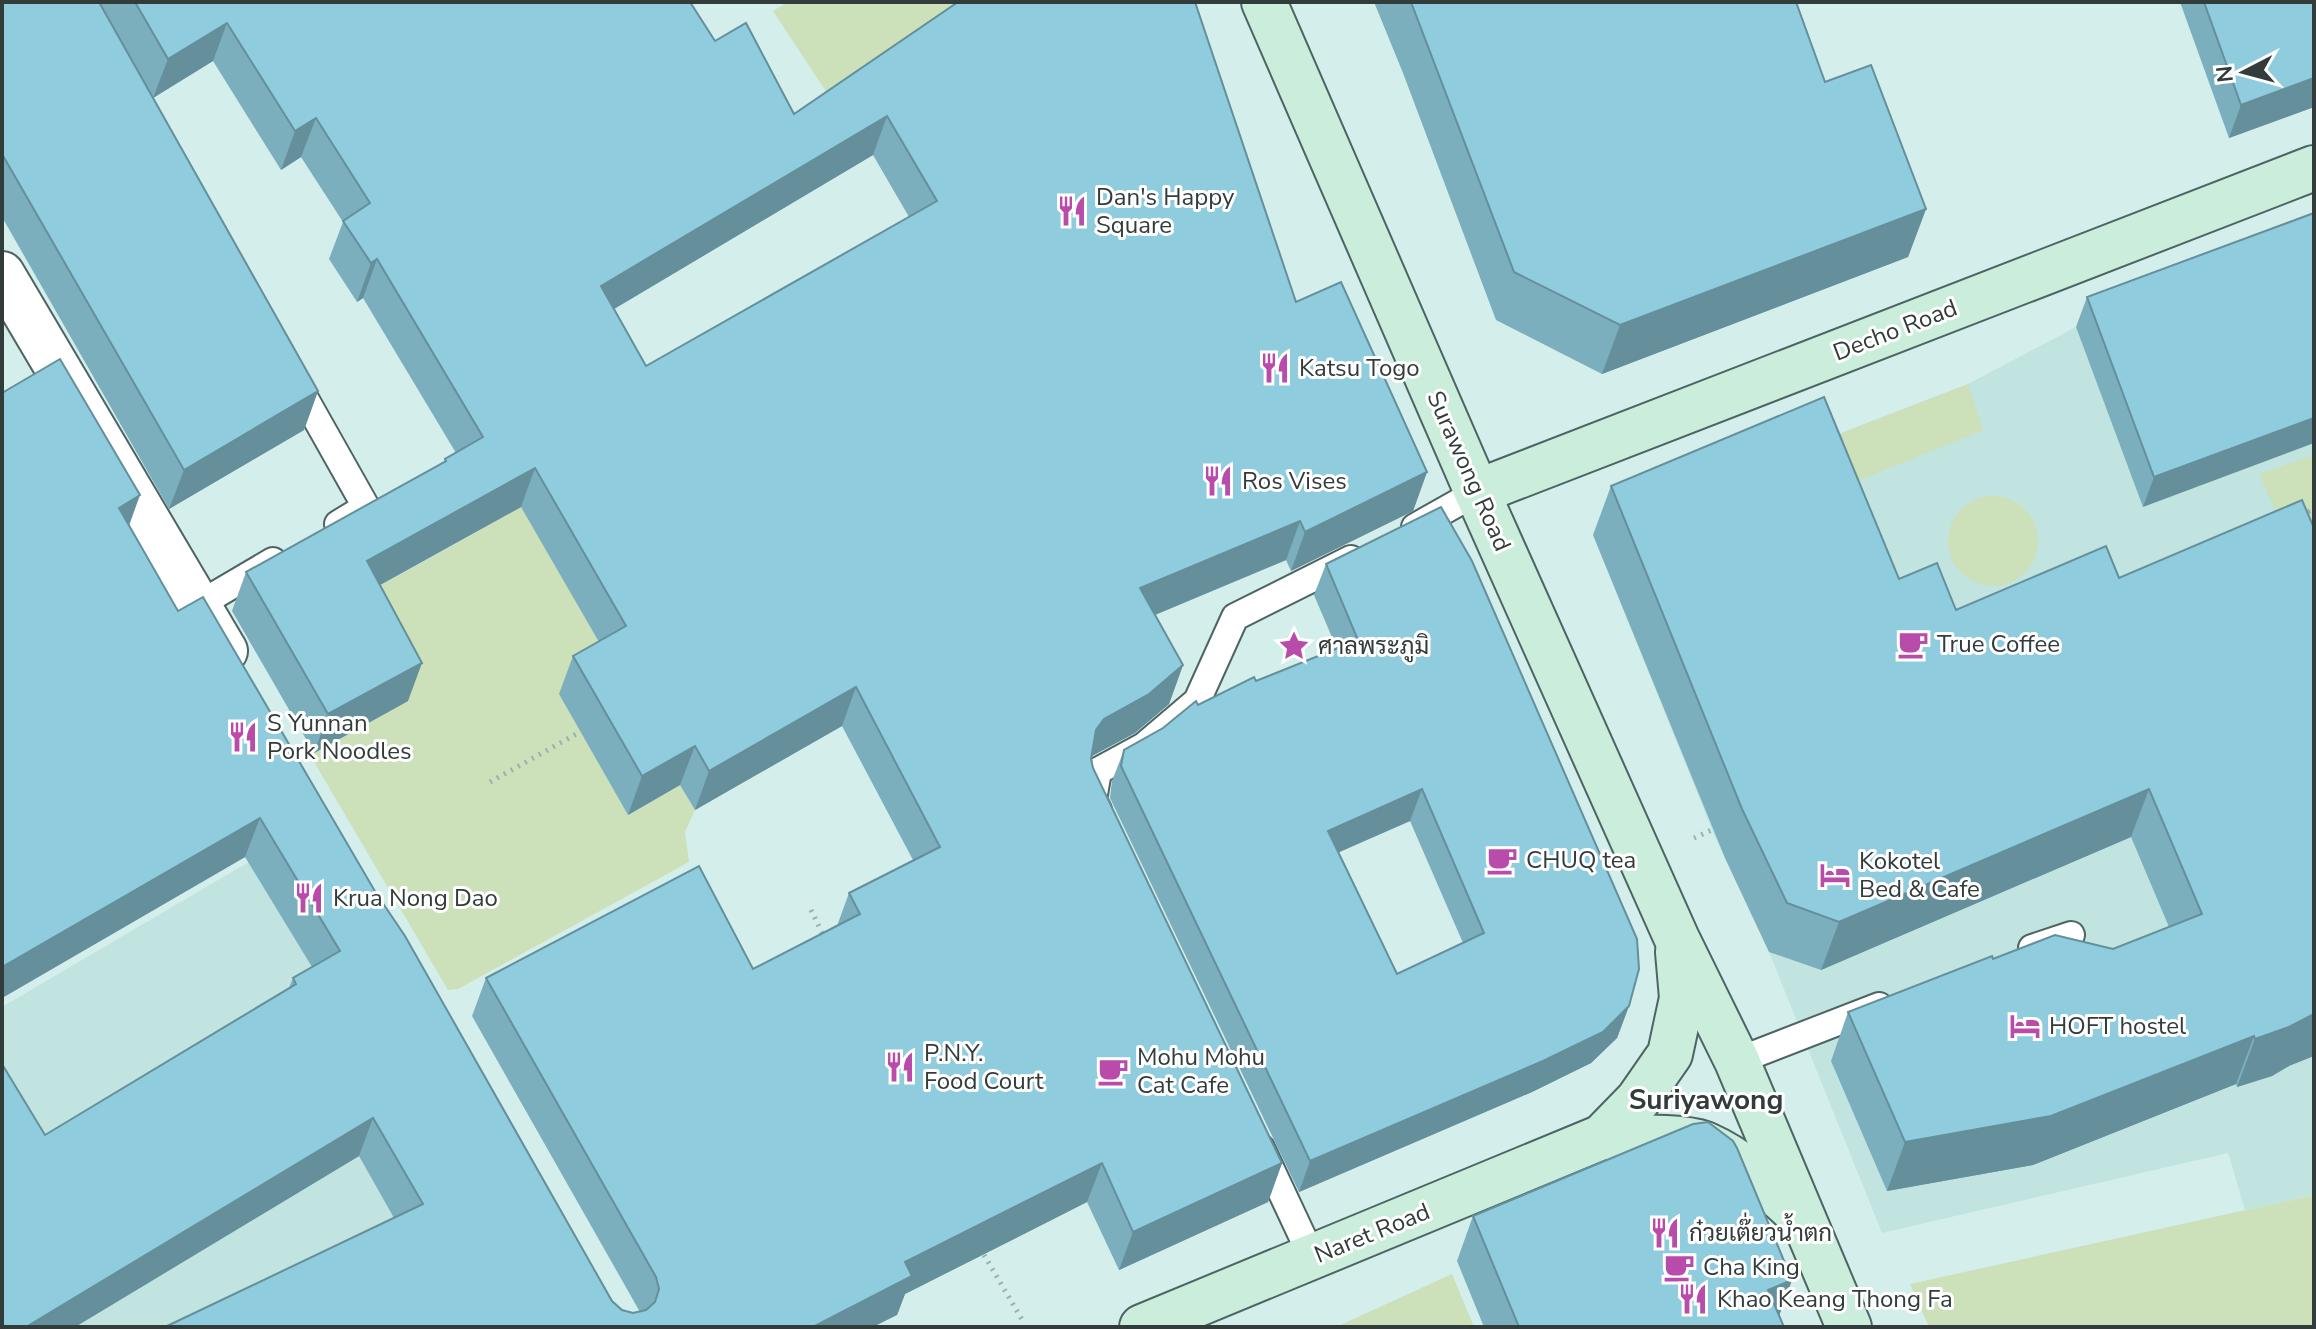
<svg xmlns="http://www.w3.org/2000/svg" width="2316" height="1329" font-family="'Nunito Sans',Sarabun,sans-serif">
  <style>
    .built { fill: #c1e4e0 }
    .green { fill: #cce0ba }
    .lines { fill: none; stroke-linecap: round; stroke-linejoin: round }
    .lane-casing { stroke: #4d6462; stroke-width: 30 }
    .street-casing { stroke: #4d6462; stroke-width: 48 }
    .secondary-casing { stroke: #4d6462; stroke-width: 48 }
    .path { stroke: #9cb0ae; stroke-width: 5; stroke-dasharray: 2 6; stroke-linecap: butt }
    .lane { stroke: #fff; stroke-width: 26 }
    .street { stroke: #fff; stroke-width: 44 }
    .secondary { stroke: #caeddc; stroke-width: 44 }
    .wall { fill: #7bafbe; fill-rule: evenodd }
    .shaded-wall { fill: #648f9b }
    .building { fill: #8fccdd; stroke: #648f9b; stroke-width: 2; fill-rule: evenodd }
    .labels { text-anchor: middle; stroke-width: 6; stroke-linejoin: round; paint-order: stroke }
    .poi-label { font-size: 24px; fill: #323c3b; stroke: #fff; text-anchor: start }
    .street-label { font-size: 24px; fill: #323c3b; stroke: #fff }
    .quarter-label { font-size: 28px; font-weight: bold; fill: #323c3b; stroke: #fff }
  </style>
  <rect width="100%" height="100%" fill="#d4eeeb"/>
  <!-- built -->
  <g class="built">
    <polygon points="2314,230 2314,1195 2245,1210 2228,1153 1882,1233 1769,952 1715,837 1593,535 1807,446 1968,384 2076,327"/>
    <polygon points="310,826 597,1327 2,1327 2,1007"/>
  </g>
  <!-- green -->
  <g class="green">
    <polygon points="788,2 986,2 833,102 773,11"/>
    <polygon points="1968,384 1983,430 1838,489 1821,441"/>
    <polygon points="648,433 612,665 560,695 628,815 680,785 695,810 685,832 689,862 458,989 448,990 310,755 408,701 353,600 457,543"/>
    <polygon points="2314,455 2314,596 2259,474"/>
    <circle cx="1993" cy="541" r="45"/>
    <polygon points="2314,1195 2314,1327 1929,1327 1910,1284"/>
    <polygon points="1452,1274 1474,1327 1336,1327"/>
  </g>
  <g class="lines">
    <!-- lane casing -->
    <g class="lane-casing">
      <g id="lane">
        <polyline points="295,381 366,507 338,524"/>
        <polyline points="1415,527 1477,492"/>
        <polyline points="200,604 273,561"/>
        <polyline points="1098,810 1093,800 1098,771 1144,746 1197,701 1235,617 1351,559"/>
        <polyline points="2032,948 2071,935"/>
        <polyline points="1737,1061 1879,1006"/>
        <polyline points="1261,1148 1312,1257"/>
      </g>
    </g>
    <!-- street casing -->
    <g class="street-casing">
      <polyline id="street" points="2,274 225,651"/>
    </g>
    <!-- secondary casing -->
    <g class="secondary-casing">
      <g id="secondary">
        <polyline points="1264,2 1477,492 1677,939 1737,1061 1849,1327"/>
        <polyline points="1477,492 2314,168"/>
        <path d="M1602,1137c26,1 83,-2 105,8 34,15 62,42 89,67"/>
        <polyline points="1142,1327 1602,1137 1638,1100 1670,1054 1682,998 1678,952"/>
      </g>
    </g>
    <!-- path -->
    <g class="path">
      <polyline points="2301,515 2314,509"/>
      <polyline points="490,782 580,732"/>
      <polyline points="1694,838 1716,828"/>
      <polyline points="811,910 825,939"/>
      <polyline points="980,1248 1024,1323"/>
    </g>
    <!-- lane -->
    <use href="#lane" class="lane"/>
    <!-- street -->
    <use href="#street" class="street"/>
    <!-- secondary -->
    <use href="#secondary" class="secondary"/>
  </g>
  <!-- wall -->
  <g class="wall">
    <polygon points="2,2 318,391 304,430 169,509 2,217"/>
    <path d="M99,2h591l25,39 79,73 164,-112 338,300 131,170 -14,39 -122,60 -5,-11 -131,55 28,50 -14,39 -34,29 -43,23 1,12 189,395 -14,39 -149,68 -32,-68 -182,92 -8,21 -732,12 229,-109 -35,-62 -284,171h-73l43,-192 244,-147 4,-10 19,-11 -67,-110 -243,141v-605l127,133 49,85 434,690 10,9 11,3 7,-1 -168,-296 14,-38 267,-9 84,-43 12,-33 64,-33 -71,-134 -147,84 -15,-25 -52,30 -69,-121 14,-38 26,-14 -78,-135 -141,78 28,116 -94,52 -82,-142 14,-39 198,-109 1,-4 11,-6 -93,-155 -6,4 -28,-43 14,-37 -42,-65 -20,13 -68,-109 -60,37zM873,155l36,62 -263,149 -32,-57z"/>
    <polygon points="1374,2 1796,2 1825,82 1926,209 1908,257 1602,374 1496,320 1403,73"/>
    <polygon points="2180,2 2314,2 2314,107 2229,138"/>
    <polygon points="2314,213 2143,507 2076,327 2087,297"/>
    <polygon points="1611,486 1899,579 1956,610 2106,546 2289,1066 2272,1076 2237,1087 2236,1084 2033,1165 1887,1191 1831,1061 1848,1012 1993,959 2113,949 2169,927 2131,837 1821,970 1769,952 1725,858 1593,535"/>
    <path d="M1326,564l303,442 -12,32 -26,25 -59,29 -233,100 -189,-394 2,-17 12,-31 39,-22 35,-23 139,-56 -23,-54zM1410,821l53,122 -66,31 -59,-122z"/>
    <polygon points="1473,1216 1792,1280 1779,1316 1784,1327 1484,1327 1457,1261"/>
  </g>
  <!-- shaded-wall -->
  <g class="shaded-wall">
    <polygon points="227,23 213,61 153,98 168,59"/>
    <polygon points="2314,78 2314,107 2229,138 2241,105"/>
    <polygon points="887,116 873,155 587,325 601,286"/>
    <polygon points="316,118 301,157 281,170 295,131"/>
    <polygon points="1926,209 1908,257 1602,374 1620,325"/>
    <polygon points="377,259 363,298 357,302 371,263"/>
    <polygon points="318,391 304,430 169,509 184,470"/>
    <polygon points="2314,418 2314,443 2143,507 2154,477"/>
    <polygon points="535,468 521,507 353,600 367,561"/>
    <polygon points="1427,472 1413,511 1291,571 1305,532"/>
    <polygon points="140,495 126,534 119,508"/>
    <polygon points="1300,521 1286,560 1126,627 1140,588"/>
    <polygon points="422,663 408,701 314,753 328,714"/>
    <polygon points="1183,665 1169,704 1135,733 1090,757 1096,730 1104,719"/>
    <polygon points="856,687 842,726 695,810 709,771"/>
    <polygon points="695,746 680,785 628,815 642,776"/>
    <polygon points="1422,789 1410,821 1317,862 1328,831"/>
    <polygon points="2149,789 2131,837 1821,970 1839,922"/>
    <polygon points="260,818 245,857 2,998 2,967"/>
    <polygon points="1629,1006 1617,1038 1591,1063 1532,1092 1299,1192 1310,1161"/>
    <polygon points="2314,1014 2314,1056 2289,1066 2272,1076 2237,1087 2255,1039"/>
    <polygon points="2254,1036 2236,1084 2033,1165 1887,1191 1905,1142"/>
    <polygon points="373,1118 359,1156 75,1327 26,1327"/>
    <polygon points="1102,1163 1087,1202 905,1294 897,1315 873,1327 813,1327 905,1262"/>
    <polygon points="1282,1163 1268,1202 1119,1270 1133,1232"/>
    <polygon points="1792,1280 1776,1324 1768,1290"/>
  </g>
  <!-- building -->
  <g class="building">
    <polygon points="2,2 99,2 318,391 184,470 2,154"/>
    <path d="M135,2h555l25,39 31,-18 48,91 164,-112h237l101,300 45,-20 86,190 -122,60 -5,-11 -160,67 43,77 -34,29 -45,25 -8,11 -5,29 2,9 189,395 -149,69 -31,-69 -197,99 7,14 -99,51h-648l258,-123 -50,-86 -347,209h-24v-263l43,71 251,-151 -3,-6 47,-27 -80,-133 -258,149v-574l58,-34 80,136 -21,13 59,103 25,-14 173,296 29,43 207,365 10,9 11,3 13,-3 9,-8 4,-13 -3,-12 -170,-299 213,-112 54,103 107,-55 -11,-21 91,-46 -84,-160 -147,84 -14,-25 -53,30 -69,-120 53,-30 -91,-158 -168,93 55,102 -94,51 -82,-142 200,-111 -1,-2 38,-22 -106,-178 -6,4 -28,-42 27,-18 -54,-85 -21,13 -68,-108 -59,36zM887,116l50,85 -291,165 -45,-80z"/>
    <polygon points="1411,2 1796,2 1825,82 1871,65 1926,209 1620,325 1514,272"/>
    <polygon points="2204,2 2314,2 2314,78 2241,105"/>
    <polygon points="2314,213 2314,418 2154,477 2087,297"/>
    <polygon points="1824,397 1899,579 1937,563 1956,610 2106,546 2119,578 2302,500 2314,528 2314,1014 2289,1027 2255,1039 2254,1036 2051,1116 1905,1142 1848,1012 1992,956 1993,959 2055,935 2113,949 2202,914 2149,789 1839,922 1787,903 1742,809 1611,486"/>
    <path d="M1441,507l31,54 165,378 2,30 -10,37 -26,26 -60,29 -233,100 -189,-395 3,-16 39,-22 33,-27 2,4 56,-28 2,4 102,-41 -32,-76zM1422,789l62,144 -87,41 -69,-143z"/>
    <polygon points="1708,1122 1733,1141 1737,1148 1792,1280 1768,1290 1784,1327 1519,1327 1473,1216 1693,1124"/>
  </g>
  <!-- icons -->
  <defs>
    <g id="restaurant-bare" transform="scale(2.4)"><path d="M-5-6h1v4h1v-4h1v4h1v-4h1v5L-1.5 .5V6h-2V.5L-5-1ZM5-6V6H3V1.5H1.5Q1.5-4 5-6Z" fill="#b94baa" stroke="#fff" stroke-width="2.5" paint-order="stroke"/></g>
    <g id="cafe-bare" transform="scale(2.4)"><path d="M-5.5-4.5H6V0H3Q3 3.5 0 3.5H-2.5Q-5.5 3.5-5.5 0ZM3-3.2v2h1.7v-2ZM-6 4.5H4V6H-6Z" fill="#b94baa" stroke="#fff" stroke-width="2.5" paint-order="stroke"/></g>
    <g id="sight-bare" transform="scale(2.4)"><path d="M0-6L1.8-2.2L6-1.7L2.9 1.2L3.7 5.4L0 3.3L-3.7 5.4L-2.9 1.2L-6-1.7L-1.8-2.2Z" fill="#b94baa" stroke="#fff" stroke-width="2.5" paint-order="stroke"/></g>
    <g id="hotel-bare" transform="scale(2.4)"><path d="M-6-4.5h1.5V1H6V5H4.5V3h-9V5H-6ZM-4 0a1.8 1.8 0 1 1 3.6 0ZM.5 0V-2.5h3Q6-2.5 6 0Z" fill="#b94baa" stroke="#fff" stroke-width="2.5" paint-order="stroke"/></g>
  </defs>
  <g fill-rule="evenodd">
    <use href="#restaurant-bare" x="1072" y="211"/>
    <use href="#restaurant-bare" x="1275" y="368"/>
    <use href="#restaurant-bare" x="1218" y="481"/>
    <use href="#cafe-bare" x="1913" y="644"/>
    <use href="#sight-bare" x="1294" y="646"/>
    <use href="#restaurant-bare" x="243" y="737"/>
    <use href="#cafe-bare" x="1502" y="860"/>
    <use href="#hotel-bare" x="1835" y="875"/>
    <use href="#restaurant-bare" x="309" y="898"/>
    <use href="#hotel-bare" x="2025" y="1026"/>
    <use href="#restaurant-bare" x="900" y="1067"/>
    <use href="#cafe-bare" x="1113" y="1071"/>
    <use href="#restaurant-bare" x="1665" y="1233"/>
    <use href="#cafe-bare" x="1679" y="1267"/>
    <use href="#restaurant-bare" x="1693" y="1299"/>
  </g>
  <g class="labels">
    <!-- poi labels -->
    <g class="poi-label">
      <text x="1096" y="205">Dan's Happy<tspan x="1096" dy="28">Square</tspan></text>
      <text x="1299" y="376">Katsu Togo</text>
      <text x="1242" y="489">Ros Vises</text>
      <text x="1937" y="652">True Coffee</text>
      <text x="1318" y="654">ศาลพระภูมิ</text>
      <text x="267" y="731">S Yunnan<tspan x="267" dy="28">Pork Noodles</tspan></text>
      <text x="1526" y="868">CHUQ tea</text>
      <text x="1859" y="869">Kokotel<tspan x="1859" dy="28">Bed &amp; Cafe</tspan></text>
      <text x="333" y="906">Krua Nong Dao</text>
      <text x="2049" y="1034">HOFT hostel</text>
      <text x="924" y="1061">P.N.Y.<tspan x="924" dy="28">Food Court</tspan></text>
      <text x="1137" y="1065">Mohu Mohu<tspan x="1137" dy="28">Cat Cafe</tspan></text>
      <text x="1689" y="1241">ก๋วยเต๊่ยวน้ำตก</text>
      <text x="1703" y="1275">Cha King</text>
      <text x="1717" y="1307">Khao Keang Thong Fa</text>
    </g>
    <!-- street labels -->
    <g class="street-label">
      <text transform="translate(1895 330) rotate(-21)" y="8">Decho Road</text>
      <text transform="translate(1469 471) rotate(66)" y="8">Surawong Road</text>
      <text transform="translate(1372 1233) rotate(-22)" y="8">Naret Road</text>
    </g>
    <!-- quarter labels -->
    <g class="quarter-label">
      <text x="1706" y="1109">Suriyawong</text>
    </g>
  </g>
  <!-- border -->
  <rect width="2316" height="1329" fill="none" stroke="#323c3b" stroke-width="8"/>
  <!-- north arrow -->
  <g transform="translate(2244 72) rotate(264)" stroke="#ffffff" stroke-width="6" paint-order="stroke">
  <path d="M0-6L14 30L0 20L-14 30Z" fill="#323c3b"/>
  <text y="-12" font-size="22" font-weight="bold" text-anchor="middle" fill="#323c3b">N</text>
  </g>
</svg>
